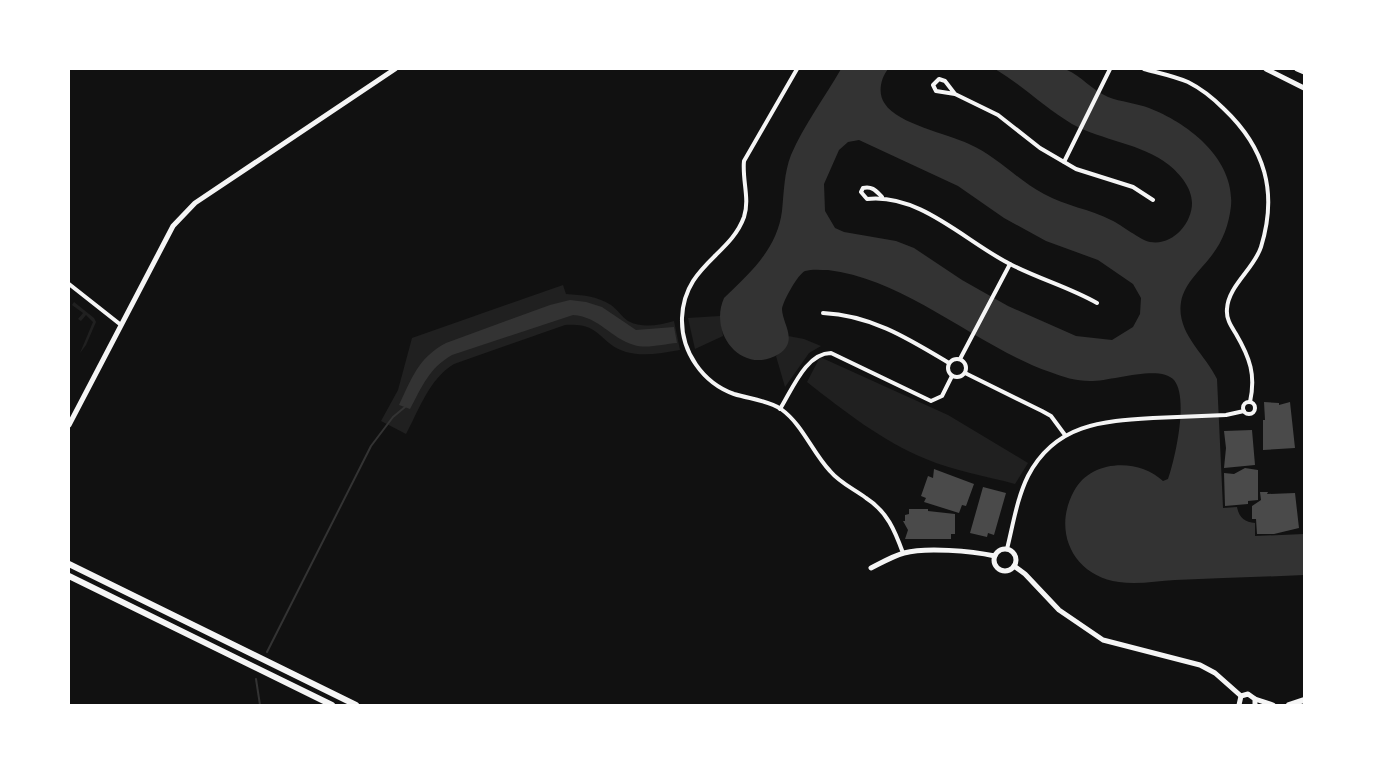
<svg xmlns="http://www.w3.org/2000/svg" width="1373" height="774" font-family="Roboto,sans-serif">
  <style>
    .green { fill: #202020 }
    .water { fill: #333; fill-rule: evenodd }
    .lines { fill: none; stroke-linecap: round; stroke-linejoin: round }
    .stream { stroke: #333; stroke-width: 2 }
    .building { fill: #4a4a4a }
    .minor { stroke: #f5f5f5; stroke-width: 4 }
    .tertiary { stroke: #f5f5f5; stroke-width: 5 }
    .primary { stroke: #f5f5f5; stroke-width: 6 }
    .trunk { stroke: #f5f5f5; stroke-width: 6 }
  </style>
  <rect width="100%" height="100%" fill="#111"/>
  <!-- green -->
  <g class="green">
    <path d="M563,285l3,9c16,1 31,2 45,11 6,4 11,12 17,16 15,8 31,4 46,0l6,29c-19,3 -36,7 -54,2 -28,-9 -24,-30 -61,-27l-111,39c-25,15 -35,46 -48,70l-25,-13 17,-31 14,-52z"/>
    <polygon points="74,302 94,318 96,322 86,345 80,353 93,322 86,315 81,321 78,319 83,313 72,305"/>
    <polygon points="720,316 723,336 695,349 688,318"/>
    <polygon points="788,336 804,339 821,346 809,353 785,387 776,356 784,349"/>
    <path d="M820,357l128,58 80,48 -13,21c-29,-8 -61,-13 -89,-25 -44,-18 -82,-48 -119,-77z"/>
  </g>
  <!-- water -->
  <g class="water">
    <path d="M841,69h47c-7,9 -11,24 -3,35 13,20 63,30 84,40 28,12 48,36 75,50 21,12 46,15 67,26 11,5 29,20 39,22 22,4 42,-18 42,-39 0,-15 -12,-29 -23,-38 -28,-22 -66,-24 -97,-41 -27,-16 -50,-39 -77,-55 13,0 64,-4 72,1 14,6 25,20 41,27 13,5 28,6 41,11 39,15 86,51 82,98 -2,18 -8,35 -19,49 -11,15 -27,27 -31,47 -5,31 24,52 36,77l6,129 14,-1c2,11 8,15 18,16v13l49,-2v41c-43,2 -86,3 -129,5 -18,1 -38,5 -56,2 -46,-6 -67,-51 -45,-91 17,-32 65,-33 89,-10l5,-2c7,-20 21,-81 6,-99 -14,-16 -61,1 -84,1 -14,0 -27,-4 -40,-9 -74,-26 -144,-93 -222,-102 -7,0 -16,-1 -23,1 -7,3 -22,30 -23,38 0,14 17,32 -3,45 -36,22 -71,-20 -55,-56 27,-26 53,-49 58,-87 2,-19 2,-38 9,-56 13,-30 34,-58 50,-86zM859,140l99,46 46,32 42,23 52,19 35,24 8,14 -1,16 -7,13 -21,13 -36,-4 -68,-30 -46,-26 -48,-32 -18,-7 -52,-9 -9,-4 -10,-17 -1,-27 15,-34 9,-8z"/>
    <path d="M570,300l16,2 16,5 34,23 38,-3 3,16c-13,1 -31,6 -43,2 -24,-7 -34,-28 -61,-30l-121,40c-23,13 -30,32 -42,54l-11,-4c13,-27 19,-47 47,-62l104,-38z"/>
  </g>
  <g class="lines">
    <!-- stream -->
    <g class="stream">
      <polyline points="267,652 371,446 393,417 405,407"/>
      <polyline points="256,679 260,705"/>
    </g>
  </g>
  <!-- building -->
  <g class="building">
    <polygon points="1264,402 1279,403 1279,405 1290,402 1295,448 1263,450 1263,420 1265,420"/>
    <polygon points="1252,430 1255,465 1224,468 1226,448 1224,431"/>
    <polygon points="1245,468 1258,470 1258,500 1248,501 1248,504 1225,506 1224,473 1234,474"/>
    <polygon points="934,469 974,484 966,506 962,505 959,513 924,502 926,498 921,496 928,476 933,478"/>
    <polygon points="983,487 1006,493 994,535 988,533 987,537 970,533"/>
    <polygon points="1260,492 1268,492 1267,494 1295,493 1299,528 1274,534 1257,534 1256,519 1252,519 1252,506 1261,500"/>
    <polygon points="909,509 928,509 928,511 955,514 955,534 951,534 951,539 905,539 908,530 903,521 905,521 905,515 909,514"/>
  </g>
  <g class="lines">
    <!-- minor -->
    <g class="minor">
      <path d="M797,69l-53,92c-2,19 6,38 0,56 -14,39 -60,48 -62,101 -1,34 21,65 52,76 16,5 33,6 47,15 22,16 31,43 49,62 10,12 24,18 36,27 21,13 29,33 37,55"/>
      <path d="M1144,69c15,4 30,7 44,13 14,7 25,16 36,27 41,39 54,83 37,138 -7,22 -33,39 -34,62 -1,10 4,17 9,25 14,24 20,41 14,68"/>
      <polyline points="955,94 936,91 933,85 939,79 945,81 955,94 998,115 1040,148 1076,169 1133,187 1153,200"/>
      <polyline points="1064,162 1110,69"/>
      <path d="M882,197c-6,-6 -9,-11 -19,-9l-2,4 6,7c53,-6 99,43 143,65 29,15 59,23 87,39"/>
      <polyline points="69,284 121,325"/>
      <path d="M823,313c48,2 86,26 126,50"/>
      <circle cx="957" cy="368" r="9"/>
      <polyline points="960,359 1010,264"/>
      <polyline points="965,373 1042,411 1051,416 1065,435"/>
      <circle cx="1249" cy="408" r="6"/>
      <path d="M780,409c12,-19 26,-56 51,-56l100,48 11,-5 10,-20"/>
      <path d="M1007,549c6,-24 10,-51 21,-73 27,-52 74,-55 125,-58 25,-1 49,-2 73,-3l18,-4"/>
    </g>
    <!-- tertiary -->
    <g class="tertiary">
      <polyline points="1266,69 1304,88"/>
      <polyline points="1297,69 1304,72"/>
      <polyline points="69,425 173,226 195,203 395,69"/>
      <circle cx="1005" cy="560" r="11"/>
      <polyline points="1014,566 1025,574 1059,610 1103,640 1200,665 1215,673 1241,696"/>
      <path d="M871,568c10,-5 22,-12 33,-15 22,-6 67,-2 91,3"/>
      <polyline points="1255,699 1273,705"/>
      <polyline points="1239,705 1241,696 1248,694 1255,699 1255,705"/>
    </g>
    <!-- primary -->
    <polyline class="primary" points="1289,705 1304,700"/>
    <!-- trunk -->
    <g class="trunk">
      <polyline points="69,564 356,705"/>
      <polyline points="69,576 332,705"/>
    </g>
  </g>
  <!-- border -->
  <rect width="1373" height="774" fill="none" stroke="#ffffff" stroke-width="140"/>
</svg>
